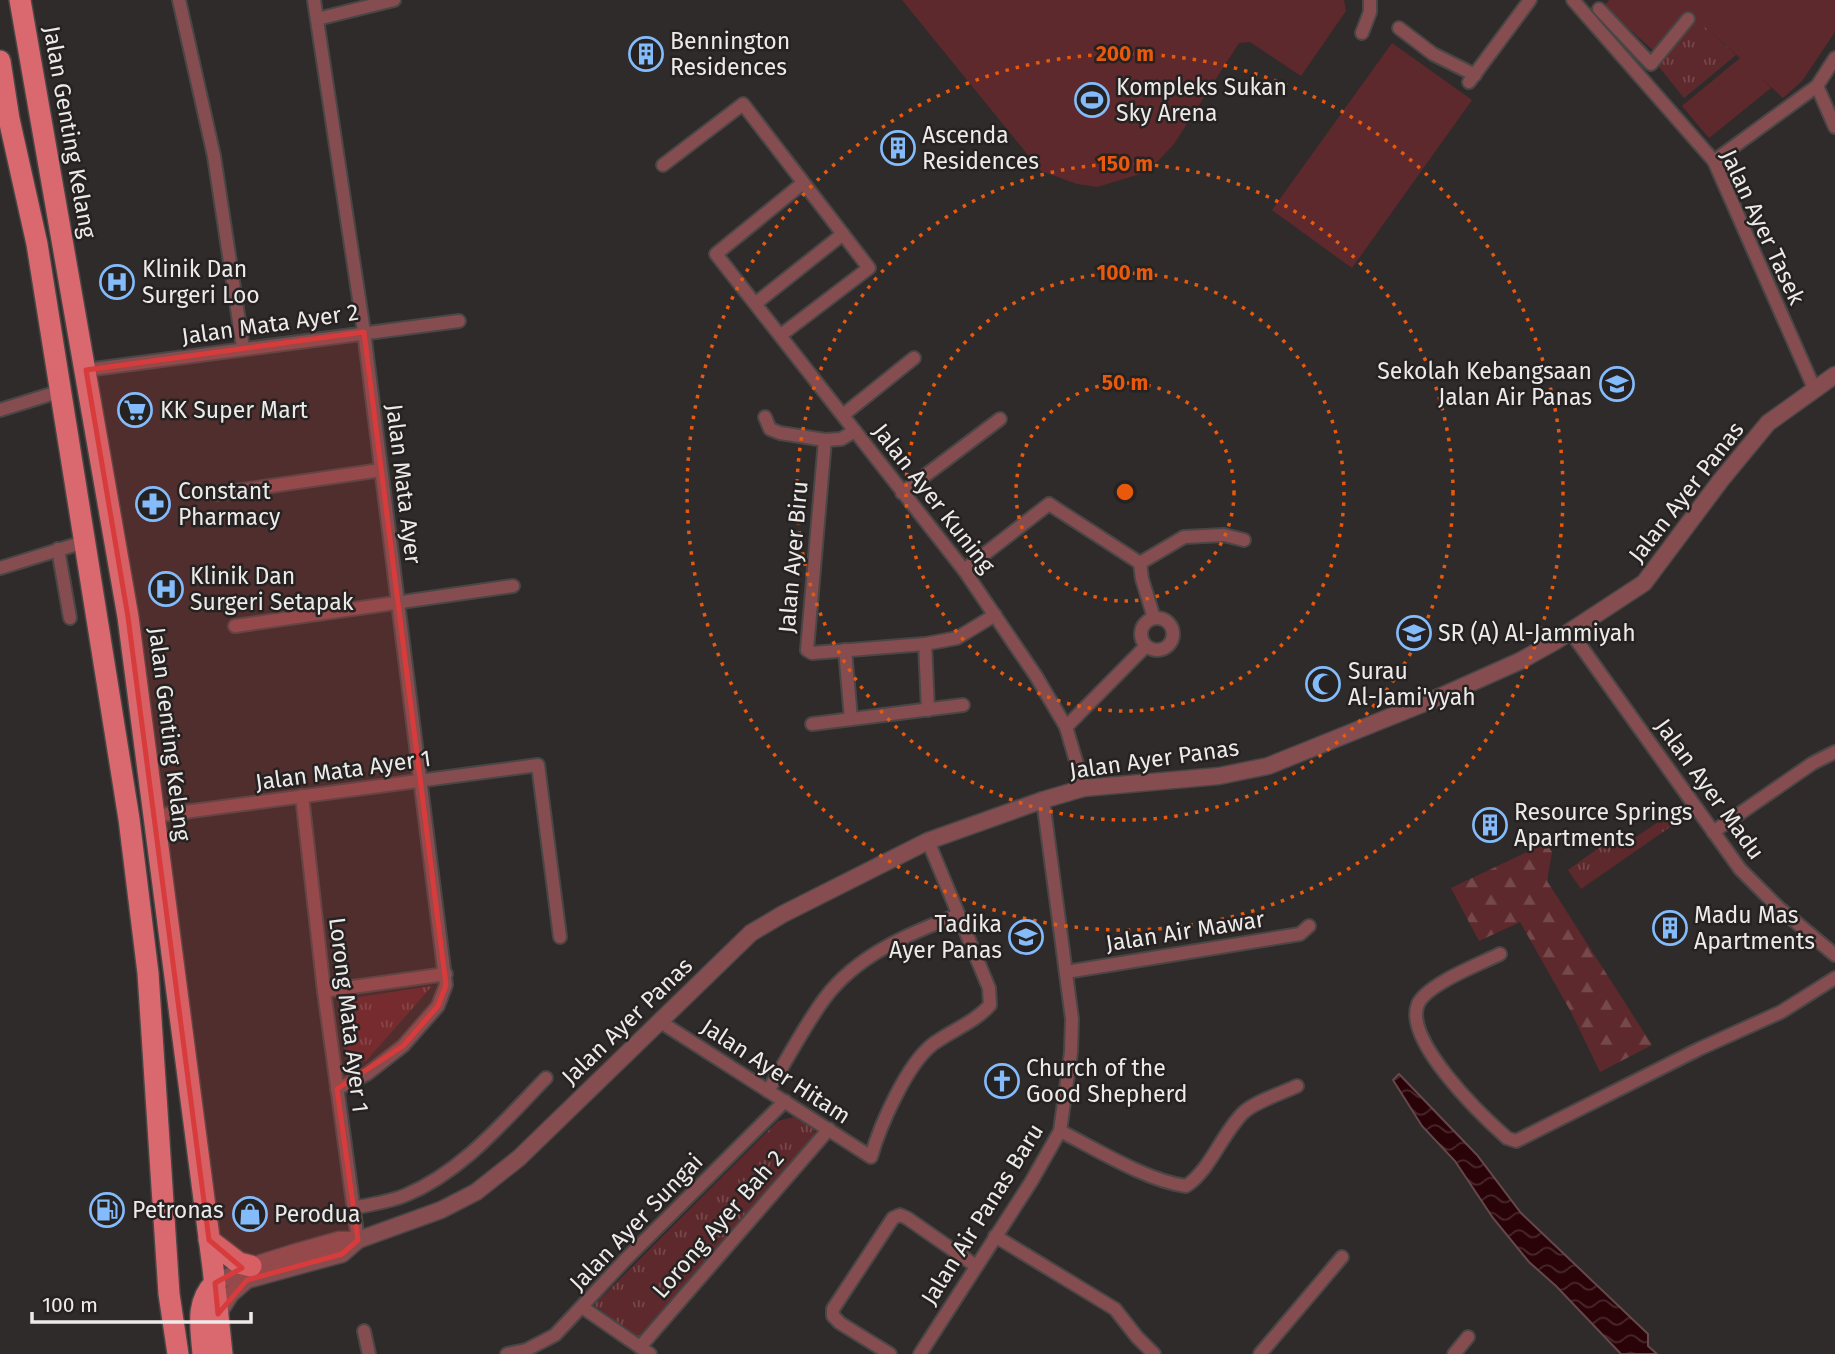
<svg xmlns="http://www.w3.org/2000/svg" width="1835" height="1354" font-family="'Fira Sans',sans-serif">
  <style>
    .forest { fill: url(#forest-firs) }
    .park { fill: url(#park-tufts) }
    .garden { fill: #5e292c }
    .water { fill: url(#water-waves); stroke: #64484c; stroke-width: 2 }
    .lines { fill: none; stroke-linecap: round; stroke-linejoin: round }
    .minor-casing { stroke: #4a4646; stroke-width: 16 }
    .tertiary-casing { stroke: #4a4646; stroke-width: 19 }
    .primary-casing { stroke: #4a4646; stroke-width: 24 }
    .minor { stroke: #854d4f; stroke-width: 12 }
    .tertiary { stroke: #854d4f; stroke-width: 16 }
    .primary { stroke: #d9686f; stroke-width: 21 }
    .marked { fill: #d83b3b; fill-opacity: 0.2; stroke: #d83b3b; stroke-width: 5; stroke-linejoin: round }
    .ring { fill: none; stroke: #e8590c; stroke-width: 3.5; stroke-dasharray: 3.5 7 }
    .labels { text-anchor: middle; stroke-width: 5; stroke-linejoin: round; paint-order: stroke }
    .poi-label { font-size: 23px; fill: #edeaea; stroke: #262222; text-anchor: start }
    .street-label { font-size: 23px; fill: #edeaea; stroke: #262222 }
    .centre { fill: #e8590c; stroke: #262222; stroke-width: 3.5 }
    .ring-label { font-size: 21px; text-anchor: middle; font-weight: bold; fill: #e8590c; stroke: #262222; stroke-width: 5; stroke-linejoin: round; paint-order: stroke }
  </style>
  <defs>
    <pattern id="forest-firs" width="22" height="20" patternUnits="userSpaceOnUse" patternTransform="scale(1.75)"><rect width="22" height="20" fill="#5e292c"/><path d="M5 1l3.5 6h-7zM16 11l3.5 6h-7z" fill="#75484b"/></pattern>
    <pattern id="park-tufts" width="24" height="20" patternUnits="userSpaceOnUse" patternTransform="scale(1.75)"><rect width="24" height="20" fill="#5e292c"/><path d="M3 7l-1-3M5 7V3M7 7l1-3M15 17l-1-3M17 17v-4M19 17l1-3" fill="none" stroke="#75484b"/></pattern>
    <pattern id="water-waves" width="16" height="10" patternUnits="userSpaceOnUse" patternTransform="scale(1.75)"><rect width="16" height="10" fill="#290308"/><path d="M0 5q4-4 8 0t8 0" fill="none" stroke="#48282c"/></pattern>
  </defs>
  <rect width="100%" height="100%" fill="#302b2b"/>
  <!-- forest -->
  <polygon class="forest" points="1546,843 1552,852 1547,881 1652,1045 1600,1072 1571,1012 1520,922 1479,941 1451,888"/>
  <!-- park -->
  <g class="park">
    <polygon points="1694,17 1736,55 1684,98 1656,63"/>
    <polygon points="1677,810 1683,818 1581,889 1568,870 1614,837 1622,846"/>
    <polygon points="432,986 366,1061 353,1062 345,1055 340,1000"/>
    <polygon points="794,1117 806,1121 815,1128 814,1135 638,1338 594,1305 778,1121"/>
  </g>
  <!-- garden -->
  <g class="garden">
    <polygon points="902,0 1344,0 1346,11 1301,76 1250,42 1239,43 1174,144 1159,160 1140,174 1097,187 1077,184 1041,171"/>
    <polygon points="1609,0 1835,0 1835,32 1802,81 1783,98 1761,78 1771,88 1709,138 1682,106 1740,58 1688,12 1654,51 1604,7"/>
    <polygon points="1392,43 1472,100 1352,268 1272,210"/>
  </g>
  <!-- water -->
  <polygon class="water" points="1399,1074 1477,1155 1521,1213 1648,1334 1648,1346 1657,1354 1621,1354 1556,1286 1529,1262 1493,1218 1455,1161 1422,1126 1393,1080"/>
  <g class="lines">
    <!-- minor casing -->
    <g class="minor-casing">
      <g id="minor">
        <polyline points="179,0 214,156 243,348"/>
        <polyline points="314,0 364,332 446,985 438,1006 403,1046 367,1074 337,1089"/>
        <polyline points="1573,0 1714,161 1814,388"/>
        <polyline points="1599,9 1651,64 1688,19"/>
        <polyline points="317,19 394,0"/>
        <polyline points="1399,28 1433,54 1475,75"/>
        <polyline points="1362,33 1370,12 1370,0"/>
        <polyline points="1469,82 1530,0"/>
        <polyline points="1817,86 1835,127"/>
        <polyline points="1714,161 1817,86 1835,58"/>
        <polyline points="663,165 743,104 869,268 781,335"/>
        <polyline points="803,183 716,254 964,570 1036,676 1066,727 1084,788"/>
        <polyline points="756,303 843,234"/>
        <polyline points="86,370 459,321"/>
        <polyline points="0,410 61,391"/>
        <polyline points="843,415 914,358"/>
        <polyline points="765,417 770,429 780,433 825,440 841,439 855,431"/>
        <polyline points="825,440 807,650 812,653 925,644 957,638 995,615"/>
        <polyline points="902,493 1000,419"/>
        <polyline points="215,494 381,470"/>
        <polyline points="58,549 70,618"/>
        <polyline points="0,568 84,542"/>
        <polyline points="964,570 1049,504 1140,563"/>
        <circle cx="1157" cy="634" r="16"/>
        <polyline points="1154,618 1142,579 1140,563 1184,537 1224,535 1244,540"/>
        <polyline points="235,626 513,586"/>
        <polyline points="1570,631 1740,869 1779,908 1835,955"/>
        <polyline points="925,644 928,710"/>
        <polyline points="845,650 851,719"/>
        <polyline points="812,724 963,705"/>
        <polyline points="1066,727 1146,646"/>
        <polyline points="302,796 324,991 358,1240"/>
        <polyline points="154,816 538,765 560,937"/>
        <polyline points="1713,832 1813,763 1835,752"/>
        <path d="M1500,954c-20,10 -73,30 -82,50 -15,36 63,111 89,134l9,3 183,-92 82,-37 54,-34"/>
        <polyline points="1066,972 1300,934 1309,926"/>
        <polyline points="324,991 446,974"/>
        <path d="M659,1021l212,136c9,-32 36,-93 62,-113 19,-14 41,-21 57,-39l-1,-17 -61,-147"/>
        <path d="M768,1091c19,-31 36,-65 57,-93 32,-43 85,-65 133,-83"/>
        <path d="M1060,1131c36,18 87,50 126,55 25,-17 35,-51 57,-73 11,-11 39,-20 54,-27"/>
        <path d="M354,1208c17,-4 36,-6 52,-13 57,-24 98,-74 140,-117"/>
        <polyline points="995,1236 1115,1309 1137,1337 1154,1354"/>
        <polyline points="582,1307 650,1354"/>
        <polyline points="364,1331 369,1354"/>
        <polyline points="640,1347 829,1129"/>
        <polyline points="507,1354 526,1350 555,1335 625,1260 785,1101"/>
        <polyline points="890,1354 840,1323 833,1316 833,1309 893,1218 900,1215 907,1218 976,1266"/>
        <polyline points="920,1354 1031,1182 1060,1131 1071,1052 1072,1019 1043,800"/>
        <polyline points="1260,1354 1342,1257"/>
        <polyline points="1454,1354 1468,1337"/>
      </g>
    </g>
    <!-- tertiary casing -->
    <g class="tertiary-casing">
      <g id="tertiary">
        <polyline points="215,1283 251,1266 293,1253 339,1240 358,1240 441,1210 476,1192 519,1158 751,933 783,914 928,841 1043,800 1084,788 1219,776 1268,766 1437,698 1520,661 1554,642 1644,583 1721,480 1768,423 1835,375"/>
        <polyline points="218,1314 231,1294 247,1280 342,1254 358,1240"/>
      </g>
    </g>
    <!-- primary casing -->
    <g class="primary-casing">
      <g id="primary">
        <polyline points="20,0 128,617 213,1268 222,1354"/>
        <polyline points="0,61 9,119 37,244 129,819 148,973 169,1294 178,1354"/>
        <polyline points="209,1240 239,1263 251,1266"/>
        <path d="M203,1354c-2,-26 -8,-52 12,-71"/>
      </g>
    </g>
    <!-- minor -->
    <use href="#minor" class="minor"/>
    <!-- tertiary -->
    <use href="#tertiary" class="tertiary"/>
    <!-- primary -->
    <use href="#primary" class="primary"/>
  </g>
  <!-- marked area -->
  <path class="marked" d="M364,332l82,653 -8,21 -35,40 -66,43 21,151 -16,14 -95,26 -29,34 -3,-31 27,-15 -33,-28 -81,-623 -42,-247z"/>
  <!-- distance rings -->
  <g class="ring">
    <circle cx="1125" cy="492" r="109"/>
    <circle cx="1125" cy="492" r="219"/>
    <circle cx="1125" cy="492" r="328"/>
    <circle cx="1125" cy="492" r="438"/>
  </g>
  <!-- icons -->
  <defs>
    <g id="building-ring" transform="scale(1.75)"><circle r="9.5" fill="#262222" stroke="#84bcfb" stroke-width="1.5"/><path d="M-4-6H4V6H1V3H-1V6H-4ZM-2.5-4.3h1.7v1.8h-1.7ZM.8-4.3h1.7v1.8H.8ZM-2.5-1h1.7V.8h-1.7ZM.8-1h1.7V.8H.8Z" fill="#84bcfb"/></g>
    <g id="stadium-ring" transform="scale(1.75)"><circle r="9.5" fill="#262222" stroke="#84bcfb" stroke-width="1.5"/><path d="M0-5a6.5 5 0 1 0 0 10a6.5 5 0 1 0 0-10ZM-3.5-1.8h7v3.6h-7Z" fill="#84bcfb"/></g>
    <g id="hospital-ring" transform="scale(1.75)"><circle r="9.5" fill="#262222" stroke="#84bcfb" stroke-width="1.5"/><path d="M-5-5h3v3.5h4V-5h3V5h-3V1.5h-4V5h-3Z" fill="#84bcfb"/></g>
    <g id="school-ring" transform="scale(1.75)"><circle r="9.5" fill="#262222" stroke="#84bcfb" stroke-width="1.5"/><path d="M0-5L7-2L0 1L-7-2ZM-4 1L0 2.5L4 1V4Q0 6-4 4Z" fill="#84bcfb"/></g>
    <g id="supermarket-ring" transform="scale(1.75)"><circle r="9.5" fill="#262222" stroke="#84bcfb" stroke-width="1.5"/><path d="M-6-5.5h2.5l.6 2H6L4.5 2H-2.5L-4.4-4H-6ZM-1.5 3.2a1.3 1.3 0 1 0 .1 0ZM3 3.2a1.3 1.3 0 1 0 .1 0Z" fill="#84bcfb"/></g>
    <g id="pharmacy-ring" transform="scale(1.75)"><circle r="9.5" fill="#262222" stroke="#84bcfb" stroke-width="1.5"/><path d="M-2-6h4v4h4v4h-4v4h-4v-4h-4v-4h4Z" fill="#84bcfb"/></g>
    <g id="mosque-ring" transform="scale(1.75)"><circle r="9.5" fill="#262222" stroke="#84bcfb" stroke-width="1.5"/><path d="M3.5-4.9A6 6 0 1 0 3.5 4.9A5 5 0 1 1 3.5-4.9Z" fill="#84bcfb"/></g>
    <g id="church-ring" transform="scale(1.75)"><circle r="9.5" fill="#262222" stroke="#84bcfb" stroke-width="1.5"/><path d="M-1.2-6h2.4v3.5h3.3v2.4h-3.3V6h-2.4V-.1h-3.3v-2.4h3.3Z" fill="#84bcfb"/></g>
    <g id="fuel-ring" transform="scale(1.75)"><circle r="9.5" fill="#262222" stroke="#84bcfb" stroke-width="1.5"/><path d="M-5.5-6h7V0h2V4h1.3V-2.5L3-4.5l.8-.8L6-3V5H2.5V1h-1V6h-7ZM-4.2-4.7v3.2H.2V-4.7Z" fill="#84bcfb"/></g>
    <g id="shop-ring" transform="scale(1.75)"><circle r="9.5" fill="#262222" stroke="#84bcfb" stroke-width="1.5"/><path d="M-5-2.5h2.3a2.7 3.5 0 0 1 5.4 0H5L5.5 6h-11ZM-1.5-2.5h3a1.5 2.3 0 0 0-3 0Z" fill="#84bcfb"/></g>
  </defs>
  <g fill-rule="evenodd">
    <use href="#building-ring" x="646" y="54"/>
    <use href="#stadium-ring" x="1092" y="100"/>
    <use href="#building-ring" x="898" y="148"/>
    <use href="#hospital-ring" x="117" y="282"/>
    <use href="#school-ring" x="1617" y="384"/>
    <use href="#supermarket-ring" x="135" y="410"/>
    <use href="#pharmacy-ring" x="153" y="504"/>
    <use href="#hospital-ring" x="166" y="589"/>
    <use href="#school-ring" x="1414" y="633"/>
    <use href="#mosque-ring" x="1323" y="684"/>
    <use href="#building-ring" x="1490" y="825"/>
    <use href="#building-ring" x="1670" y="928"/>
    <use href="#school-ring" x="1026" y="937"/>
    <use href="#church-ring" x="1002" y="1081"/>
    <use href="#fuel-ring" x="107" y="1210"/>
    <use href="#shop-ring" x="250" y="1214"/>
  </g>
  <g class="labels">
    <!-- poi labels -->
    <g class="poi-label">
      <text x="670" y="49">Bennington<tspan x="670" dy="26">Residences</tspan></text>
      <text x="1116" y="95">Kompleks Sukan<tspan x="1116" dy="26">Sky Arena</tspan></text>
      <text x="922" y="143">Ascenda<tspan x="922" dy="26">Residences</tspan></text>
      <text x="142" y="277">Klinik Dan<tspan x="142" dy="26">Surgeri Loo</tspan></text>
      <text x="1592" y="379" text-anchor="end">Sekolah Kebangsaan<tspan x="1592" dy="26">Jalan Air Panas</tspan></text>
      <text x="160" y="418">KK Super Mart</text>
      <text x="178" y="499">Constant<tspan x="178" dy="26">Pharmacy</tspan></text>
      <text x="190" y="584">Klinik Dan<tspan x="190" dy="26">Surgeri Setapak</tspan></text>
      <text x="1438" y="641">SR (A) Al-Jammiyah</text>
      <text x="1348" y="679">Surau<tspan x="1348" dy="26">Al-Jami'yyah</tspan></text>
      <text x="1514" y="820">Resource Springs<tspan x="1514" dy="26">Apartments</tspan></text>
      <text x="1694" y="923">Madu Mas<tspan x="1694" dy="26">Apartments</tspan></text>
      <text x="1002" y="932" text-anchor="end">Tadika<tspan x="1002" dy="26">Ayer Panas</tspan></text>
      <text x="1026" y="1076">Church of the<tspan x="1026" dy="26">Good Shepherd</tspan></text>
      <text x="132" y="1218">Petronas</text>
      <text x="274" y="1222">Perodua</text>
    </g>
    <!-- street labels -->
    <g class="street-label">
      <text transform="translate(70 132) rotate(80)" y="8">Jalan Genting Kelang</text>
      <text transform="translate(1763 227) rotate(65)" y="8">Jalan Ayer Tasek</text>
      <text transform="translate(270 324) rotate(-8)" y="8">Jalan Mata Ayer 2</text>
      <text transform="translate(404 484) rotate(83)" y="8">Jalan Mata Ayer</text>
      <text transform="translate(1686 492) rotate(-52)" y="8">Jalan Ayer Panas</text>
      <text transform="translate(934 498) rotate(52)" y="8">Jalan Ayer Kuning</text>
      <text transform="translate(793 557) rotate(-85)" y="8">Jalan Ayer Biru</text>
      <text transform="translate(170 734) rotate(83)" y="8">Jalan Genting Kelang</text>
      <text transform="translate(1154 759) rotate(-8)" y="8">Jalan Ayer Panas</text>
      <text transform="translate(343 770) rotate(-8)" y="8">Jalan Mata Ayer 1</text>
      <text transform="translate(1710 789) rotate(54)" y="8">Jalan Ayer Madu</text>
      <text transform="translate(1185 931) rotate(-9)" y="8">Jalan Air Mawar</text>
      <text transform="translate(349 1015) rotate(83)" y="8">Lorong Mata Ayer 1</text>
      <text transform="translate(627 1021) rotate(-44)" y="8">Jalan Ayer Panas</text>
      <text transform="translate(776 1071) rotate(33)" y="8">Jalan Ayer Hitam</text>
      <text transform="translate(982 1214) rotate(-58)" y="8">Jalan Air Panas Baru</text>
      <text transform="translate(636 1222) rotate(-46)" y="8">Jalan Ayer Sungai</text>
      <text transform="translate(718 1224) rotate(-49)" y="8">Lorong Ayer Bah 2</text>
    </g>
  </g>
  <circle cx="1125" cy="492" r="10" class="centre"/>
  <g class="ring-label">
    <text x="1125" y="61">200 m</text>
    <text x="1125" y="171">150 m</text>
    <text x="1125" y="280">100 m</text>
    <text x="1125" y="390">50 m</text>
  </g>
  <!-- scale -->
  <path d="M32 1312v10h219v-10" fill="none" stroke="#edeaea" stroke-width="3.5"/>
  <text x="42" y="1312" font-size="21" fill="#edeaea" stroke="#262222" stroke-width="5" paint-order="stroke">100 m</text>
</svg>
